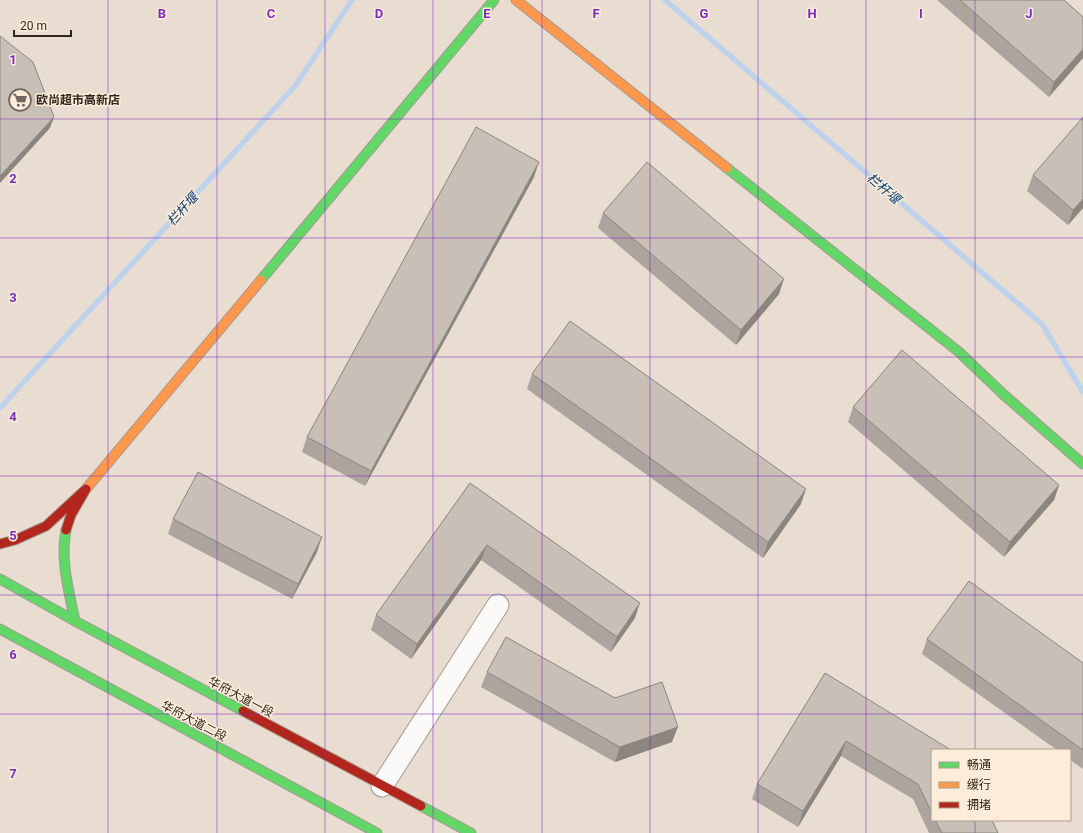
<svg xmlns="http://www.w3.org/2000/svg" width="1083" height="833" font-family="Roboto,'Noto Sans SC',sans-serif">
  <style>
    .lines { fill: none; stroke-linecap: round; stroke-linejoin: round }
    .stream { stroke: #bed2ec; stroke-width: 5.5 }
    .street-casing { stroke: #a39a91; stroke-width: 23 }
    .fast-casing { stroke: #a39a91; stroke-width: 11 }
    .slow-casing { stroke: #a39a91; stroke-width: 11 }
    .jam-casing { stroke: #a39a91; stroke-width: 11 }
    .street { stroke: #fcfaf8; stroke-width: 21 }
    .fast { stroke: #63d668; stroke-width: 9 }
    .slow { stroke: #ff974d; stroke-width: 9 }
    .jam { stroke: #b3261e; stroke-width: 9 }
    .wall { fill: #aca49d }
    .shaded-wall { fill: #8c867f }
    .building { fill: #c8bfb6; stroke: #8c867f }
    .grid { fill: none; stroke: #7b2cbf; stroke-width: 1; stroke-opacity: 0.55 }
    .labels { text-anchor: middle; stroke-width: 3; stroke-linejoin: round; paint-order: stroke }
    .poi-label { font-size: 12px; font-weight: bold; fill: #2e261d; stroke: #fdecd9; text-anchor: start }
    .street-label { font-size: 12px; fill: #2e261d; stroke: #fdecd9 }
    .water-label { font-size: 13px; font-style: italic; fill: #053f7b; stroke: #fdecd9 }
    .grid-label { font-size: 13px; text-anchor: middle; font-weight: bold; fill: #7b2cbf; stroke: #fdecd9; stroke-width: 3; stroke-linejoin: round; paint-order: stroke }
  </style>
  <rect width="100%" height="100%" fill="#e9ddd1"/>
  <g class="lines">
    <!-- stream -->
    <g class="stream">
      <polyline points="665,0 1042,324 1083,392"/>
      <polyline points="0,408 295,86 352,0"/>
    </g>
    <!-- street casing -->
    <g class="street-casing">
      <polyline id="street" points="382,786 498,605"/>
    </g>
    <!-- fast casing -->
    <g class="fast-casing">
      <g id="fast">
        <polyline points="727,168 959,352 1003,394 1083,464"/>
        <polyline points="261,280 494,0"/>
        <path d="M66,530c-6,31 3,61 9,91"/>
        <polyline points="0,579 75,621 243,711"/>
        <polyline points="0,629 377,833"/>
        <polyline points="421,806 471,833"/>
      </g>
    </g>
    <!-- slow casing -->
    <g class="slow-casing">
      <g id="slow">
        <polyline points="516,0 727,168"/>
        <polyline points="86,489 261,280"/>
      </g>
    </g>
    <!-- jam casing -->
    <g class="jam-casing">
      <g id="jam">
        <polyline points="0,544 15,540 46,526 86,489 71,515 66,530"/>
        <polyline points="243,711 421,806"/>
      </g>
    </g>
    <!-- street -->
    <use href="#street" class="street"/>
    <!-- fast -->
    <use href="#fast" class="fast"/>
    <!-- slow -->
    <use href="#slow" class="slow"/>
    <!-- jam -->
    <use href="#jam" class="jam"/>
  </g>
  <!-- wall -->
  <g class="wall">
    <polygon points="937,0 1064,0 1083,17 1049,97"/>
    <polygon points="1033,175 1083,208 1068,225 1027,191"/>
    <polygon points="534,177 365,486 302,452 307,437"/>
    <polygon points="603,213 779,294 736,345 598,228"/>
    <polygon points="532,374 801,504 763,558 527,389"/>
    <polygon points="853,407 1059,485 1054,500 1004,557 848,422"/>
    <polygon points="470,483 635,618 611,652 481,560 411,659 371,630 376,615"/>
    <polygon points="173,519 317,552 292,599 168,534"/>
    <polygon points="927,639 1083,663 1083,769 1070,760 1070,750 1057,750 922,654"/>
    <polygon points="487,672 672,742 615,762 481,687"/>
    <polygon points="825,673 932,750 932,820 992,820 998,833 929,833 913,799 841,756 798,827 752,799 757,784"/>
  </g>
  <!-- shaded-wall -->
  <g class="shaded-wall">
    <polygon points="1083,49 1083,58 1049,97 1054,82"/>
    <polygon points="54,117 50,128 0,183 0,176"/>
    <polygon points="539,162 534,177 365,486 371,471"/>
    <polygon points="1083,199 1083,208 1068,225 1073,210"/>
    <polygon points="784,279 779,294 736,345 741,330"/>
    <polygon points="1059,485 1054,500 1004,557 1010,542"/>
    <polygon points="806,489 801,504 763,558 768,542"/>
    <polygon points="322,537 317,552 292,599 298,584"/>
    <polygon points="487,545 481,560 411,659 417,644"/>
    <polygon points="640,603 635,618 611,652 617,637"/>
    <polygon points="678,727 672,742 615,762 620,747"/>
    <polygon points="846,741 841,756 798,827 803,811"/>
  </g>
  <!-- building -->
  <g class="building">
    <polygon points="960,0 1064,0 1083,17 1083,49 1054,82"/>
    <polygon points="0,36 33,62 54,117 0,176"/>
    <polygon points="1083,117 1083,199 1073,210 1033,175"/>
    <polygon points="476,127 539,162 371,471 307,437"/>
    <polygon points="647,162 784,279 741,330 603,213"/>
    <polygon points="570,321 806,489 768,542 532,374"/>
    <polygon points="902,350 1059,485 1010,542 853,407"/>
    <polygon points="198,472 322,537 298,584 173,519"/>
    <polygon points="470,483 640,603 617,637 487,545 417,644 376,615"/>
    <polygon points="969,581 1083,663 1083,750 927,639"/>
    <polygon points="506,637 615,698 662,682 678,727 620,747 487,672"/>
    <polygon points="825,673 951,750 932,750 932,813 918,784 846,741 803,811 757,784"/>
    <polygon points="935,820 992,820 998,833 942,833"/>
  </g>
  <!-- grid -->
  <path class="grid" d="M108,0v833M217,0v833M325,0v833M433,0v833M542,0v833M650,0v833M758,0v833M866,0v833M975,0v750M0,119h1083M0,238h1083M0,357h1083M0,476h1083M0,595h1083M0,714h1083M975,820v13"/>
  <!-- icons -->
  <defs>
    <g id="supermarket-ring" transform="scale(1.15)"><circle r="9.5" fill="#fdecd9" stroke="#6f665c" stroke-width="1.5"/><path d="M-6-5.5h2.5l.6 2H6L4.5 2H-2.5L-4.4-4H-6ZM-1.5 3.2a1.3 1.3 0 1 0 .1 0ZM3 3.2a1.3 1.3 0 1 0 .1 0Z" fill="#6f665c"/></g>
  </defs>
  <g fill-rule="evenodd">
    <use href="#supermarket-ring" x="20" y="100"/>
  </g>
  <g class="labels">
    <!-- poi labels -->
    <g class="poi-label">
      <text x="36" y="104">欧尚超市高新店</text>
    </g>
    <!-- street labels -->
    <g class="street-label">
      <text transform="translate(241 697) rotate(28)" y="4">华府大道一段</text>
      <text transform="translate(194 721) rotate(28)" y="4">华府大道二段</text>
    </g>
    <!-- water labels -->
    <g class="water-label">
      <text transform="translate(884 188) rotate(41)" y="5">栏杆堰</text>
      <text transform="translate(182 209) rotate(-48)" y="5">栏杆堰</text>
    </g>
  </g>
  <g class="grid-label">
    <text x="162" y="18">B</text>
    <text x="271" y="18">C</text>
    <text x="379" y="18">D</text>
    <text x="487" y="18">E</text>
    <text x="596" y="18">F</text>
    <text x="704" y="18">G</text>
    <text x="812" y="18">H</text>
    <text x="921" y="18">I</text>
    <text x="1029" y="18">J</text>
    <text x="13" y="64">1</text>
    <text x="13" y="183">2</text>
    <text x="13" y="302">3</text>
    <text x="13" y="421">4</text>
    <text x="13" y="540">5</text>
    <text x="13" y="659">6</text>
    <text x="13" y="778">7</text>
  </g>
  <!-- legend -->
  <rect x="931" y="749" width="140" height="72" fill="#fdecd9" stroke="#aa9d8e"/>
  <rect x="939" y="762" width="20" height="6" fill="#63d668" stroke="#aa9d8e"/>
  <text x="967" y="769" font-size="12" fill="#2e261d">畅通</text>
  <rect x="939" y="782" width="20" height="6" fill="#ff974d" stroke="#aa9d8e"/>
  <text x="967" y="789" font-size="12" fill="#2e261d">缓行</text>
  <rect x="939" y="802" width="20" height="6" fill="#b3261e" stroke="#aa9d8e"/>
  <text x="967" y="809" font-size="12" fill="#2e261d">拥堵</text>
  <!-- scale -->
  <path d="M14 30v6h57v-6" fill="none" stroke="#2e261d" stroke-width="2"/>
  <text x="20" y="30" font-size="12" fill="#2e261d" stroke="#fdecd9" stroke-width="3" paint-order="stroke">20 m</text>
</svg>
